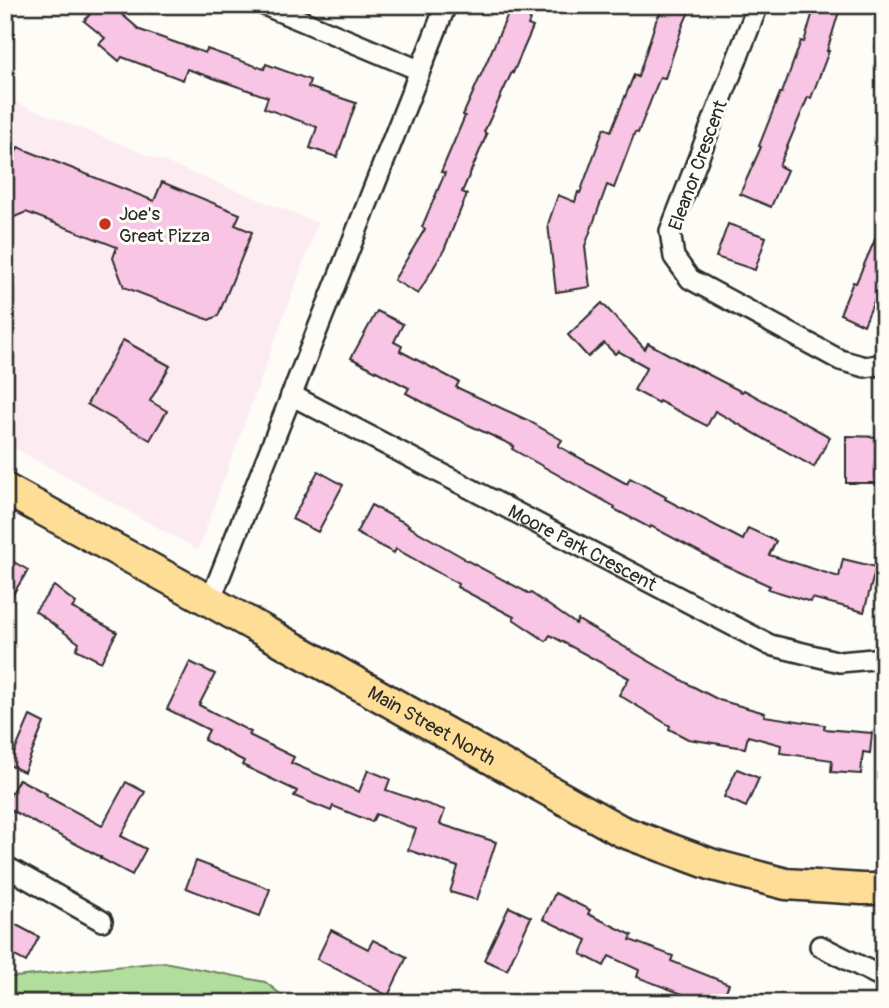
<svg xmlns="http://www.w3.org/2000/svg" width="889" height="1008" font-family="Pangolin,sans-serif">
  <style>
    .built { fill: #fcecf1 }
    .green { fill: #b1de9c; stroke: #6e8464; stroke-width: 2 }
    .building { fill: #f8c5e4; stroke: #2b2b2b; stroke-width: 2 }
    .lines { fill: none; stroke-linecap: round; stroke-linejoin: round }
    .minor-casing { stroke: #2b2b2b; stroke-width: 24 }
    .primary-casing { stroke: #2b2b2b; stroke-width: 35 }
    .minor { stroke: #fdfcf7; stroke-width: 19 }
    .primary { stroke: #fedd96; stroke-width: 30 }
    .poi-dot { fill: #c8321e; stroke: #fdfcf7; stroke-width: 2.5 }
    .labels { text-anchor: middle; stroke-width: 6; stroke-linejoin: round; paint-order: stroke }
    .street-label { font-size: 19px; fill: #2b2b2b; stroke: #fdfcf7 }
    .poi-label { font-size: 19px; fill: #2b2b2b; stroke: #fdfcf7; text-anchor: start }
  </style>
  <rect width="100%" height="100%" fill="#fdfcf7"/>
  <filter id="ink" filterUnits="userSpaceOnUse"><feTurbulence type="fractalNoise" baseFrequency=".0143" numOctaves="2"/><feDisplacementMap in="SourceGraphic" scale="14" xChannelSelector="R" yChannelSelector="G"/><feConvolveMatrix kernelMatrix="1 2 1 2 8 2 1 2 1" color-interpolation-filters="sRGB"/></filter>
  <g filter="url(#ink)">
    <!-- built -->
    <polygon class="built" points="5,98 318,223 198,550 5,443"/>
    <!-- green -->
    <polygon class="green" points="164,962 265,982 292,1003 5,1003 5,978"/>
    <!-- building -->
    <g class="building">
      <polygon points="98,5 111,5 140,30 205,53 207,49 264,69 266,64 310,80 308,87 356,103 337,157 310,148 317,127 264,108 268,97 187,69 183,80 122,57 119,61 99,44 105,38 84,21"/>
      <polygon points="512,5 536,5 528,25 533,27 513,73 512,72 484,132 487,134 462,192 467,194 444,250 418,294 394,280 425,229 422,227 445,173 441,172 465,116 463,115"/>
      <polygon points="664,5 692,5 683,25 665,78 660,77 638,133 635,132 614,188 607,185 585,246 590,287 556,292 548,224 558,195 575,202 578,192 580,193 604,128 611,131 634,75 638,77 656,21"/>
      <polygon points="815,5 841,5 827,51 829,51 811,98 808,97 779,166 787,170 771,207 740,194 761,147 759,146 780,93 782,93 801,41 804,42"/>
      <polygon points="18,147 154,201 162,182 240,214 235,225 252,232 218,316 209,320 124,287 113,258 117,247 26,212 5,221 5,178"/>
      <polygon points="884,219 884,278 864,325 840,314 853,282 856,283"/>
      <polygon points="728,224 766,237 755,270 716,257"/>
      <polygon points="602,303 645,349 648,343 690,366 690,365 742,392 744,390 830,437 814,467 715,411 707,426 659,401 658,403 634,390 647,367 618,351 615,354 604,343 588,357 568,335"/>
      <polygon points="377,311 403,324 394,342 402,346 400,351 459,382 456,387 527,420 562,440 558,446 627,484 630,478 666,497 665,499 743,540 748,528 776,541 769,555 839,577 843,559 876,567 864,612 812,598 811,602 768,589 770,586 722,564 651,526 650,528 614,509 615,507 512,449 514,446 441,412 406,393 409,388 351,358"/>
      <polygon points="123,340 170,366 150,401 167,411 150,440 87,404"/>
      <polygon points="846,436 884,437 884,462 881,462 880,483 846,483"/>
      <polygon points="318,471 343,485 318,532 292,519"/>
      <polygon points="371,505 409,525 408,526 464,558 464,559 530,594 531,593 576,624 578,620 692,686 719,700 765,713 764,716 825,725 824,729 872,733 870,753 863,752 861,774 831,772 832,760 780,753 781,745 748,736 745,748 688,739 669,729 670,726 619,695 629,678 550,635 546,641 513,619 514,617 457,587 458,584 396,549 394,553 356,533"/>
      <polygon points="5,557 28,570 5,607"/>
      <polygon points="54,586 76,603 72,608 117,632 101,662 76,649 79,643 35,611"/>
      <polygon points="190,662 215,674 199,705 251,732 249,735 294,757 291,763 359,792 368,770 390,779 386,790 445,810 440,824 496,842 477,900 450,892 458,867 408,850 416,829 376,814 372,822 333,806 331,811 294,796 297,791 242,765 244,761 204,740 209,730 167,709"/>
      <polygon points="30,716 44,723 24,772 9,765"/>
      <polygon points="737,769 759,778 746,807 724,797"/>
      <polygon points="19,779 47,794 46,796 102,826 126,782 145,792 121,836 146,849 132,875 100,858 101,857 5,807 5,804"/>
      <polygon points="196,861 270,889 260,916 186,888"/>
      <polygon points="555,893 590,910 588,914 632,935 630,940 673,956 671,961 729,984 721,1003 694,1003 683,998 685,995 637,977 639,970 609,956 604,966 581,954 587,940 543,919"/>
      <polygon points="509,907 531,917 507,970 484,960"/>
      <polygon points="5,919 39,937 26,962 5,951"/>
      <polygon points="331,930 368,949 373,940 407,957 388,996 317,959"/>
    </g>
    <g class="lines">
      <!-- minor casing -->
      <g class="minor-casing">
        <g id="minor">
          <polyline points="264,5 419,70"/>
          <polyline points="758,5 670,231 674,257 690,279 840,360 865,367 884,364"/>
          <path id="s1" d="M291,395l479,250 70,17 44,-4"/>
          <polyline points="210,601 446,5"/>
          <polyline points="5,866 102,921"/>
          <polyline points="820,946 884,978"/>
        </g>
      </g>
      <!-- primary casing -->
      <g class="primary-casing">
        <g id="primary">
          <path id="s2" d="M5,489l205,112 411,230 92,34 73,19 76,5h22"/>
        </g>
      </g>
      <!-- minor -->
      <use href="#minor" class="minor"/>
      <!-- primary -->
      <use href="#primary" class="primary"/>
    </g>
  </g>
  <!-- markers -->
  <circle class="poi-dot" cx="105" cy="224" r="7"/>
  <g class="labels">
    <!-- street labels -->
    <g class="street-label">
      <text transform="translate(697 165) rotate(-70)" y="7">Eleanor Crescent</text>
      <text dy="7" stroke="none"><textPath href="#s1" startOffset="329">Moore Park Crescent</textPath></text>
      <text dy="7" stroke="none"><textPath href="#s2" startOffset="488">Main Street North</textPath></text>
    </g>
    <!-- poi labels -->
    <g class="poi-label">
      <text x="119" y="220">Joe's<tspan x="119" dy="22">Great Pizza</tspan></text>
    </g>
  </g>
  <!-- margin -->
  <rect width="889" height="1008" fill="none" stroke="#fdfcf7" stroke-width="28"/>
  <rect x="14" y="14" width="861" height="980" fill="none" stroke="#2b2b2b" stroke-width="2.5" filter="url(#ink)"/>
</svg>
